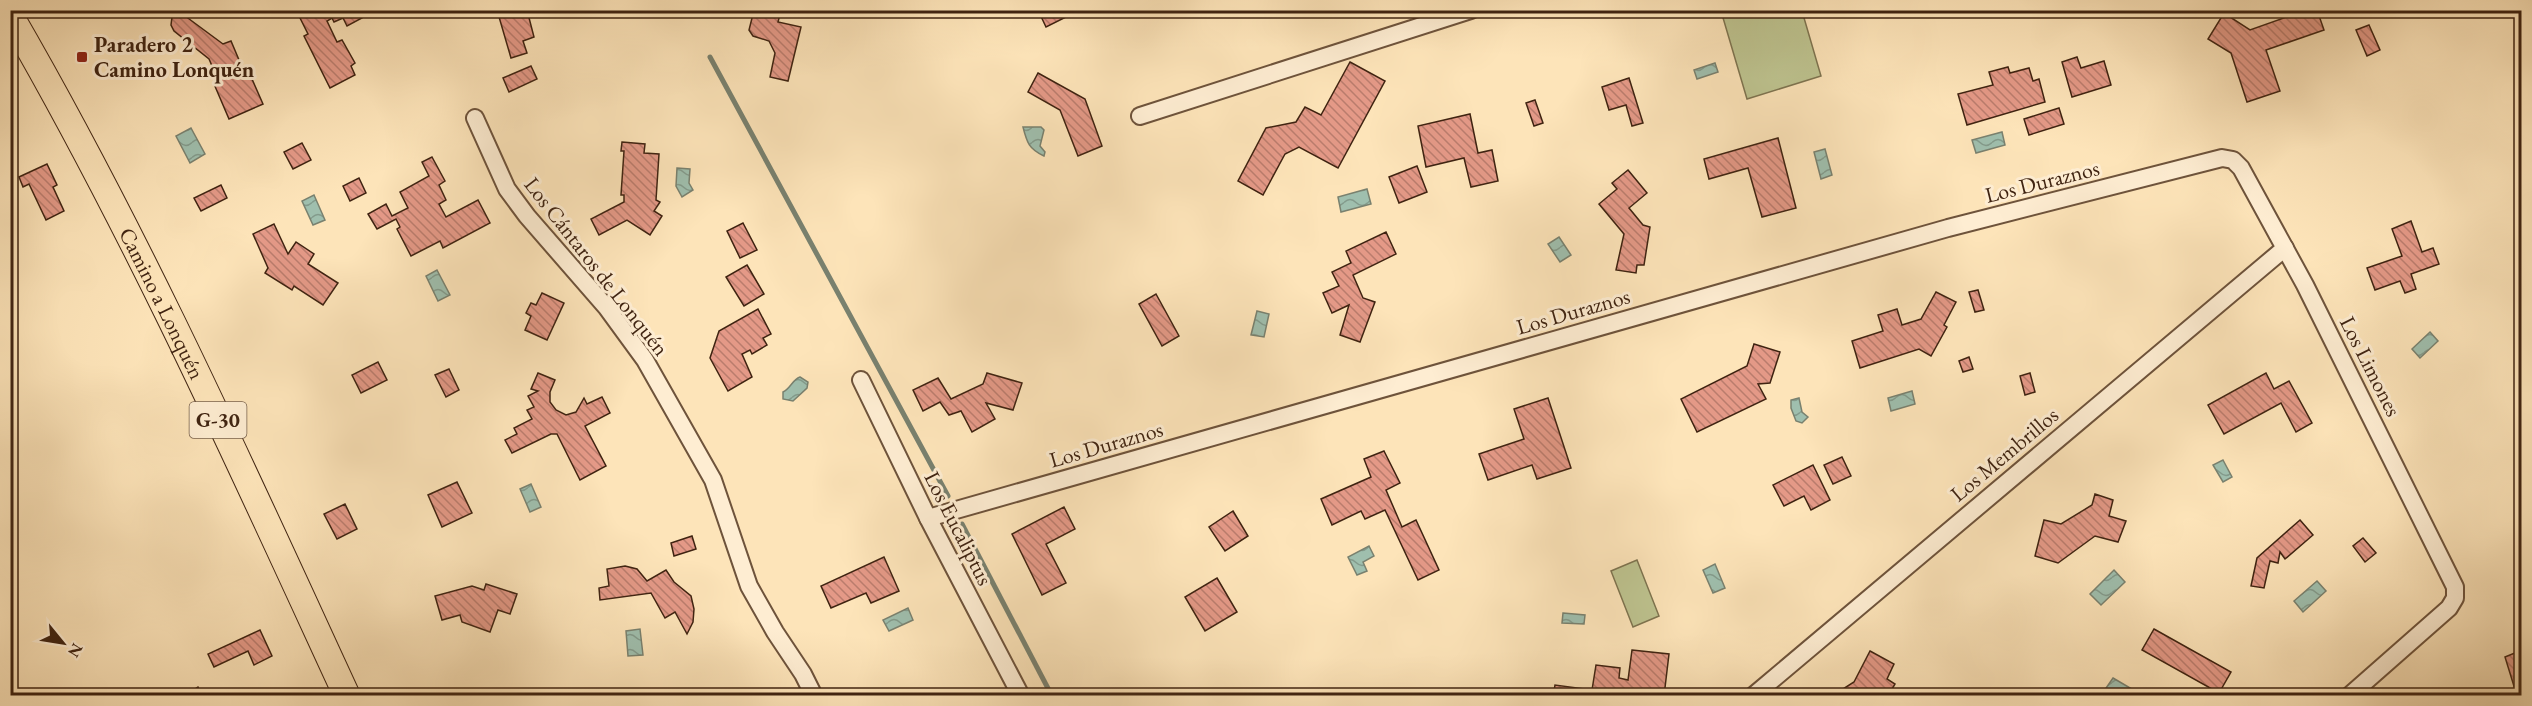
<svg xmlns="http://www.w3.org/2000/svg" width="2532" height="706" font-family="'EB Garamond',serif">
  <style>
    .garden { fill: #bec490; stroke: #7e7450; stroke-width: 1.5 }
    .water { fill: url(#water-waves); stroke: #79816f; stroke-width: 1.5 }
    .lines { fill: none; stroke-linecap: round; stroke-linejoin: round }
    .stream { stroke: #79816f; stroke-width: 5 }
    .building { fill: url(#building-back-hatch); stroke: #3f2311; stroke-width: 1.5 }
    .street-casing { stroke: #6e533b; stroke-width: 20 }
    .primary-casing { stroke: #3f2311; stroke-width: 28 }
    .street { stroke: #feedd2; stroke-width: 16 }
    .primary { stroke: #fde4b9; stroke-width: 26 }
    .poi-dot { fill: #8f2418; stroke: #feedd2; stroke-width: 2 }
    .labels { text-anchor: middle; stroke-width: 6; stroke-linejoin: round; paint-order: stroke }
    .shield { fill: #feedd2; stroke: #78604b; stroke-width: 1.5 }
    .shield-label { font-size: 21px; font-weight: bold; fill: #3f2311 }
    .poi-label { font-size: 22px; font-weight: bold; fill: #3f2311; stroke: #feedd2; text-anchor: start }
    .street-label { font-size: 22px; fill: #3f2311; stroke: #feedd2 }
  </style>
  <defs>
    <pattern id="water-waves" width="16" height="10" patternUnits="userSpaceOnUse" patternTransform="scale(1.5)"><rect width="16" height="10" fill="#9fbfae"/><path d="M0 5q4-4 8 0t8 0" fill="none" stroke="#839b8c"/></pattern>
    <pattern id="building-back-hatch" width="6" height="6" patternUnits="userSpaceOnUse" patternTransform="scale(1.5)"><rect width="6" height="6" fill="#e49987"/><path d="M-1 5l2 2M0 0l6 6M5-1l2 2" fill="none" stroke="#ba7c6d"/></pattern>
  </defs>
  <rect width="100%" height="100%" fill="#fde4b9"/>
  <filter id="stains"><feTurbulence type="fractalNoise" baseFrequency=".00333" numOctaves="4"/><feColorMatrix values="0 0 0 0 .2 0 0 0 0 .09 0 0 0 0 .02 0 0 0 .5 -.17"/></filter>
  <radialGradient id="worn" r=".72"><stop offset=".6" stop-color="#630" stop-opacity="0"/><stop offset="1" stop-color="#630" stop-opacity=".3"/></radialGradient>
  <!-- garden -->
  <g class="garden">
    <polygon points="1721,11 1802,11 1821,76 1747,99"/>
    <polygon points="1637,560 1659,616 1633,627 1611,571"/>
  </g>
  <!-- water -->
  <g class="water">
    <polygon points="1715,63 1718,72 1697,79 1694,70"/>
    <path d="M1023,127h18l3,3 -4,16 5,6 -1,4c-15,-7 -17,-13 -21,-29z"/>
    <polygon points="191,128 205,154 190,163 176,136"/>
    <polygon points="2002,132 2005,145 1976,153 1972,140"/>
    <polygon points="1825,149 1832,175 1821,179 1814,152"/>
    <polygon points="677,168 690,169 689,183 693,190 682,197 676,186"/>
    <polygon points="1367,189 1371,204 1341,212 1338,197"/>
    <polygon points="314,195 325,220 313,225 302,201"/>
    <polygon points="1559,237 1571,255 1560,262 1548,244"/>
    <polygon points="437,270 450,295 438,301 426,276"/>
    <polygon points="1257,311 1269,314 1264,337 1251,335"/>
    <polygon points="2430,332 2438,341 2420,358 2412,349"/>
    <path d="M800,377l8,5 -1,6 -14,13 -10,-2v-7c8,-4 9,-12 17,-15z"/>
    <polygon points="1912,391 1915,404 1891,411 1888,398"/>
    <polygon points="1799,398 1802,412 1808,417 1802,423 1796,421 1791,408 1791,400"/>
    <polygon points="2223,460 2232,477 2223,482 2213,465"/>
    <polygon points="531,484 541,507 530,512 520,489"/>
    <polygon points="1369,546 1374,556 1363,562 1367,571 1357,575 1348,557"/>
    <polygon points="1715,564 1725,588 1713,593 1703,570"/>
    <polygon points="2114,570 2125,582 2101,605 2090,594"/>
    <polygon points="2317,581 2326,591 2303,612 2294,601"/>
    <polygon points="908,608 913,620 889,631 883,620"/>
    <polygon points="1563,613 1585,615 1584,624 1562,623"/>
    <polygon points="640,629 643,655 628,656 626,631"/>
    <polygon points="2113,678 2137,692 2135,695 2112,695 2104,691"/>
  </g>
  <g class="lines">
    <!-- stream -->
    <g class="stream">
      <polyline points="710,57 948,496"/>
      <polyline points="962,524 1052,696"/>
    </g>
  </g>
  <!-- building -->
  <g class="building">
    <polygon points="177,10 223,44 231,41 242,67 237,69 239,74 248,70 263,104 229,119 214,84 219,82 209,59 174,31 171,25 172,17"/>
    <polygon points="296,10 358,10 362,18 347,26 343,18 334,22 332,18 327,21 337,42 342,40 355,63 351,66 355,75 330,88 304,36 308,34"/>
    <polygon points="497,10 527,10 534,37 523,41 527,53 511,58"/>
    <polygon points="754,10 781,10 778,22 801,27 788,81 770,77 775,53 769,41 753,36 749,30"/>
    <polygon points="1038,10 1076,10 1076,12 1046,27"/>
    <polygon points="2306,10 2317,10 2324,30 2266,50 2280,91 2247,102 2231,53 2208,39 2224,13 2250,30"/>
    <polygon points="2369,25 2380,50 2367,56 2356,30"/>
    <polygon points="2077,57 2081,68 2104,61 2111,85 2072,97 2062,62"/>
    <polygon points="1350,62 1385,81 1338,168 1299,147 1285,154 1263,195 1238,181 1266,128 1296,122 1305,107 1321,115"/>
    <polygon points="531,66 537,79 509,92 503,78"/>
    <polygon points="2008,67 2010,73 2029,68 2033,81 2039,79 2045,102 1967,125 1958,94 1993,85 1989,72"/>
    <polygon points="1038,73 1085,99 1102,146 1078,156 1060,110 1028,92"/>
    <polygon points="1629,78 1643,123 1632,126 1626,105 1609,110 1602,87"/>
    <polygon points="1535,100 1543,123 1534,126 1526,103"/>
    <polygon points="2059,108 2064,124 2029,135 2024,119"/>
    <polygon points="1470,114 1478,153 1492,150 1498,181 1471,187 1464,158 1426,167 1418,126"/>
    <polygon points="1778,138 1796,208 1762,217 1748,168 1709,179 1704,159"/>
    <polygon points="622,142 645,144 644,153 659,154 656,200 660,202 654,211 662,216 650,235 627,220 599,235 591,219 624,202 624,195 621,195 624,151 621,151"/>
    <polygon points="302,143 311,160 293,169 284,152"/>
    <polygon points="432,157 445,181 439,185 446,200 439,204 446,217 478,200 490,223 443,248 440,241 411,256 397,229 400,227 396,219 377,229 368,214 386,204 392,216 408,208 400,192 429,176 422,162"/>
    <polygon points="47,164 57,185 53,187 64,211 46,220 29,184 23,187 19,177"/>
    <polygon points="1417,166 1427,192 1399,203 1389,177"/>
    <polygon points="1628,170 1647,193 1629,208 1643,225 1650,227 1644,265 1637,265 1636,273 1616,270 1624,234 1599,204 1617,189 1612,183"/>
    <polygon points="359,178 366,193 350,201 343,186"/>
    <polygon points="221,185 227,198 201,211 194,198"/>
    <polygon points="2411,221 2422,252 2433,248 2439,264 2411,274 2416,289 2405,293 2400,281 2375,290 2367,268 2402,256 2392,229"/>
    <polygon points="743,223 757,250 740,258 727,231"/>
    <polygon points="274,224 288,254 296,242 314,254 308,264 338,283 323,305 294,286 292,290 265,273 268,268 253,234"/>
    <polygon points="1386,232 1396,254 1353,275 1363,298 1375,302 1360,342 1340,335 1349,305 1332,313 1323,293 1339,286 1332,272 1351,263 1346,251"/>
    <polygon points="747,265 764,294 744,306 726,277"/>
    <polygon points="1978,290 1984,310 1975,312 1969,292"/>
    <polygon points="1936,292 1956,302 1944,325 1947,327 1931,356 1919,349 1860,368 1852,341 1883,331 1878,315 1897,309 1902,325 1921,319"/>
    <polygon points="542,293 564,303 547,340 525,330 531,316 526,313 531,303 536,305"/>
    <polygon points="1156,294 1179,336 1162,346 1139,304"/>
    <polygon points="758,309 771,334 763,338 767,345 752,354 750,350 742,354 752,377 728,391 710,358 719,331"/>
    <polygon points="1754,344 1780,352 1770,383 1758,384 1766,399 1697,432 1681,399 1747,366"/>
    <polygon points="1969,357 1973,369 1963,372 1959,361"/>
    <polygon points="378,362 387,380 361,393 352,375"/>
    <polygon points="449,369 459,390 446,397 435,375"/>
    <polygon points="538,373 555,380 550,392 550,402 556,410 566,415 576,412 584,398 587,404 602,397 610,413 585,426 606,466 580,480 557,434 551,434 512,453 505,440 517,434 514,428 532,419 527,410 534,407 528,396 538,391 531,389"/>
    <polygon points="987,373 1022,383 1013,410 986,403 995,419 972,432 961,411 949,415 940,402 923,411 913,390 938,378 951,399 983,384"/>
    <polygon points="2030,373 2035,392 2025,395 2020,376"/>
    <polygon points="2266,373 2274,389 2289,381 2312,423 2296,432 2281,403 2224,434 2208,405"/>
    <polygon points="1548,398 1571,468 1537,479 1532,465 1488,480 1479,454 1524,439 1514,409"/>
    <polygon points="1384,451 1400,483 1386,490 1402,527 1416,520 1439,570 1418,580 1385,510 1365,519 1361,511 1332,525 1321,499 1371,477 1364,459"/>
    <polygon points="1842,457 1851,476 1833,484 1824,465"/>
    <polygon points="1813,465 1830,500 1811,510 1804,496 1784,506 1773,485"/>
    <polygon points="457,482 472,513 442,527 428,495"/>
    <polygon points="2095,494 2113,500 2109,516 2126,521 2118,542 2095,536 2058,563 2035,556 2044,520 2061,524 2092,505"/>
    <polygon points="345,504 357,529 337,539 324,514"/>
    <polygon points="1064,507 1075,529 1046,544 1066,583 1042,595 1012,534"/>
    <polygon points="1233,511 1248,536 1225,551 1209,527"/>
    <polygon points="2300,520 2313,535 2285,559 2280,552 2278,563 2270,561 2264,588 2251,586 2257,558"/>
    <polygon points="692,536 696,549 674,556 671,543"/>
    <polygon points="2363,538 2376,553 2365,562 2353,546"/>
    <polygon points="884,557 899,591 871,603 866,593 831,608 821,586"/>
    <polygon points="625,566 637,569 647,581 666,570 674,582 691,596 694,609 693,622 687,634 675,612 665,618 651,593 600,600 599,588 609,586 607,569"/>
    <polygon points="1217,578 1237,612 1205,631 1185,597"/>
    <polygon points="486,584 517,594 510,614 498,610 490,632 462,622 460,615 442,620 435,596 472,586 484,590"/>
    <polygon points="2154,629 2231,672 2219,693 2142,650"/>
    <polygon points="260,630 272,656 254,665 248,651 214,667 208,654"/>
    <polygon points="1632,650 1669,654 1664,696 1553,696 1555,685 1592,690 1596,665 1620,668 1619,678 1628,680"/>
    <polygon points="2522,650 2522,696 2517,696 2505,657"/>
    <polygon points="1870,651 1894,664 1887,679 1895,684 1888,696 1832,696 1854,682"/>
    <polygon points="198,687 203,696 184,696"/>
  </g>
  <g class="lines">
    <!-- street casing -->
    <g class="street-casing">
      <g id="street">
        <polyline points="1140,116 1471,10"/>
        <polyline points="475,118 507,189 527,216 607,308 645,360 713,480 749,586 775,632 803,674 814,696"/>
        <polyline points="861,380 928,518 1021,696"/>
        <polyline points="928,518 1948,228 2222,158 2233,160 2241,168 2305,285 2455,587 2455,598 2449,608 2349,696"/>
        <polyline points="1753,696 2285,248"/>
      </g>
    </g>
    <!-- primary casing -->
    <g class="primary-casing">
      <g id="primary">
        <path id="s1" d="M10,15c127,219 231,451 337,681"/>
      </g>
    </g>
    <!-- street -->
    <use href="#street" class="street"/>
    <!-- primary -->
    <use href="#primary" class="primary"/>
  </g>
  <!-- markers -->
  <rect class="poi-dot" x="76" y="51" width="12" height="12" rx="3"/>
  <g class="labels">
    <!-- shield labels -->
    <rect class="shield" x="189.5" y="402" width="57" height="36" rx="4.5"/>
    <g class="shield-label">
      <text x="218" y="427">G-30</text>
    </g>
    <!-- poi labels -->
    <g class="poi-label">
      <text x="94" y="52">Paradero 2<tspan x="94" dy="25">Camino Lonquén</tspan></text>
    </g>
    <!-- street labels -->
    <g class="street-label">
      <text transform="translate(2042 181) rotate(-14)" y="8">Los Duraznos</text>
      <text transform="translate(597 266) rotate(52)" y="8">Los Cántaros de Lonquén</text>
      <text dy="8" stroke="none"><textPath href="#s1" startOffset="326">Camino a Lonquén</textPath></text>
      <text transform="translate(1573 311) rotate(-16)" y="8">Los Duraznos</text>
      <text transform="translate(2371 366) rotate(63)" y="8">Los Limones</text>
      <text transform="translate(1106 444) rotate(-16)" y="8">Los Duraznos</text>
      <text transform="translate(2004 454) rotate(-40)" y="8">Los Membrillos</text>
      <text transform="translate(959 528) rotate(63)" y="8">Los Eucaliptus</text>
    </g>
  </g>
  <!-- margin -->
  <rect width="2532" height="706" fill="none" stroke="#fde4b9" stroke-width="36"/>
  <rect x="12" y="12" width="2508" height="682" fill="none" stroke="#3f2311" stroke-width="3"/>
  <rect x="18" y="18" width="2496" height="670" fill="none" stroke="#3f2311" stroke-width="1.5"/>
  <!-- north arrow -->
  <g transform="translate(63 643) rotate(120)" stroke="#feedd2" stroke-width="4.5" paint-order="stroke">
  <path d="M0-4.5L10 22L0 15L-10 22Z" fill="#3f2311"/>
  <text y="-9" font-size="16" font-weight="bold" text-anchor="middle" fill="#3f2311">N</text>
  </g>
  <rect width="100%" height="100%" filter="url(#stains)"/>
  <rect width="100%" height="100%" fill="url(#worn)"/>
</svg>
